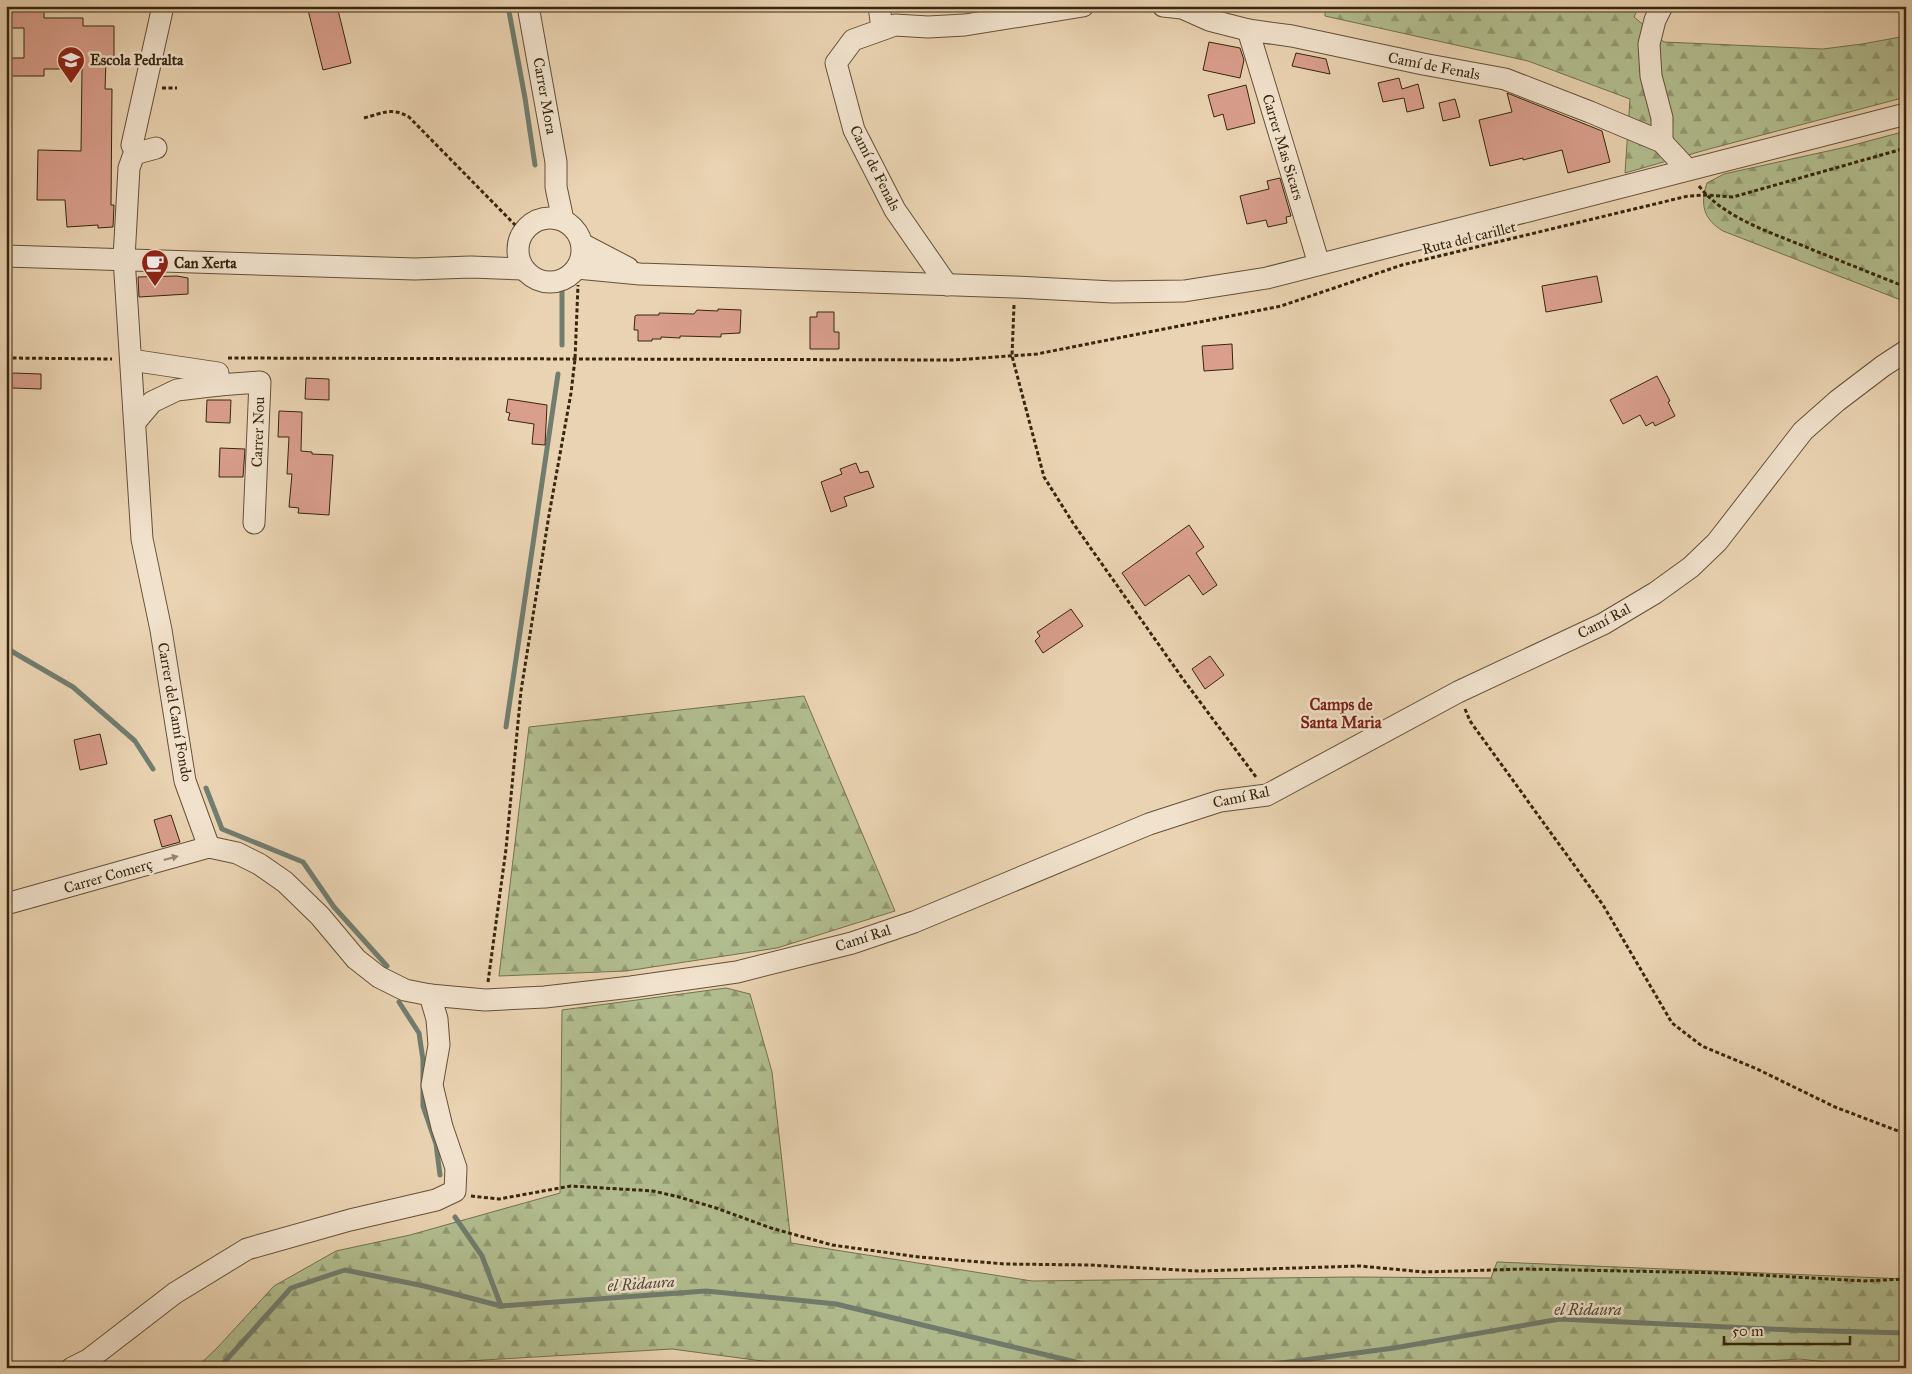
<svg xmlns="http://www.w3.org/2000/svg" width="1912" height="1374" font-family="'IM FELL Great Primer',serif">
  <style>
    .forest { fill: url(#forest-firs); stroke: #74724f }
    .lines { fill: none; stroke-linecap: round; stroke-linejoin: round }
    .stream { stroke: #717d6f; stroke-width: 5 }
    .building { fill: #d99e8c; stroke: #37260e }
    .minor-casing { stroke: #645137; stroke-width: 23 }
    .path { stroke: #37260e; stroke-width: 3; stroke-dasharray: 4 2.5; stroke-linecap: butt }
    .minor { stroke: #f1e2cd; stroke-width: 21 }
    .oneway { fill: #94846e }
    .labels { text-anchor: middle; stroke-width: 5; stroke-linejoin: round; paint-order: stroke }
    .poi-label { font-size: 15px; font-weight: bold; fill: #37260e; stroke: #f1e2cd; text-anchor: start }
    .street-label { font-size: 15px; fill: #37260e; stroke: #f1e2cd }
    .neighbourhood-label { font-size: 16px; font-weight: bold; fill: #7a1f14; stroke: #f1e2cd }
    .water-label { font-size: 16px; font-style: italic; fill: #4f4a36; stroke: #f1e2cd }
  </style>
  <defs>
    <pattern id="forest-firs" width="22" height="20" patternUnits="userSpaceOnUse" patternTransform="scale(1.25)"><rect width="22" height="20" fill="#b2be90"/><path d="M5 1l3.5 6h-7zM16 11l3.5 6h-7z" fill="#929a74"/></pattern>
  </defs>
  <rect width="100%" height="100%" fill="#ead3b2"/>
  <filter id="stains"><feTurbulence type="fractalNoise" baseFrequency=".004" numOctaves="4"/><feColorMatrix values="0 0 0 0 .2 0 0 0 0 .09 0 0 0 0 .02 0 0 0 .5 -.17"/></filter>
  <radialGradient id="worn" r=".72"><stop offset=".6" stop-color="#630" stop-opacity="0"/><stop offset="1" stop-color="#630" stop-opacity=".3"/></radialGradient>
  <!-- forest -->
  <g class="forest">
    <polygon points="1325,6 1639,6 1634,17 1664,42 1823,49 1862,44 1906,36 1906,97 1709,149 1625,173 1630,99 1528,61 1325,16"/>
    <path d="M1906,131v171l-183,-71c-20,-12 -23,-27 -16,-48l17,-9 122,-27z"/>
    <polygon points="804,696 895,911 777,948 626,971 499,976 529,727"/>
    <polygon points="726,988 750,994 772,1072 791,1243 1032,1281 1352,1277 1491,1278 1497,1262 1906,1279 1906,1368 1877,1368 1800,1359 1651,1368 815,1368 672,1349 381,1366 376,1368 196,1368 217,1348 274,1286 336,1251 410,1235 560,1193 562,1010"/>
  </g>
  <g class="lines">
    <!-- stream -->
    <g class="stream">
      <polyline points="508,6 525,98 535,165"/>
      <polyline points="562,345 562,290"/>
      <polyline points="6,648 73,687 135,741 153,769"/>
      <polyline points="506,727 558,374"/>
      <polyline points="206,788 222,829 303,862 334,907 387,966"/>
      <polyline points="399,1002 419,1033 423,1060 423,1106 436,1144 440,1175"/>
      <polyline points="455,1217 482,1256 501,1306"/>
      <polyline points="219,1368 291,1288 345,1270 424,1286 501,1306 706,1291 836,1304 1100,1368"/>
      <polyline points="1243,1368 1394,1348 1560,1319 1792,1330 1906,1333"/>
    </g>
  </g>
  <!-- building -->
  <g class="building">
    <polygon points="307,6 337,6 351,63 323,70"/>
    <polygon points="6,9 44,10 44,18 83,18 83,26 114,26 114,61 106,61 105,89 112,89 111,205 114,205 113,227 98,228 98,225 67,227 65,200 37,200 38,150 81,151 82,69 44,69 44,76 6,76 6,58 24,58 24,28 6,28"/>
    <polygon points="1209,42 1240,48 1244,60 1240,78 1203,70"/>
    <polygon points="1296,53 1326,59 1330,74 1292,66"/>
    <polygon points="1399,78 1402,89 1418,84 1424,108 1407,112 1404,98 1383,102 1378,83"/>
    <polygon points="1246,85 1255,123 1227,130 1223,114 1214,117 1208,95"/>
    <polygon points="1507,93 1602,131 1610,162 1568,173 1562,150 1523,160 1523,158 1490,166 1479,120 1512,112"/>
    <polygon points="1455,99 1460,117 1443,121 1439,103"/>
    <polygon points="1280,178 1291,216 1286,217 1287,223 1268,227 1266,220 1247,224 1240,196 1269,189 1267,181"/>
    <polygon points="177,276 188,278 188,294 139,297 138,277"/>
    <polygon points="1597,276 1602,302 1546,312 1542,286"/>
    <polygon points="718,309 741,310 740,333 721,334 721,337 680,336 680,338 661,337 661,339 652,339 652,341 638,341 638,330 634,330 635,316 637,315 659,315 659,313 694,314 697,310 718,311"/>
    <polygon points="817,312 834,312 834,332 839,332 839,349 810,349 810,317 817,317"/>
    <polygon points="1232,344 1233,369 1204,371 1202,346"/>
    <polygon points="12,373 41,374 41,389 12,388"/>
    <polygon points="1657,376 1670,401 1668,402 1675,416 1655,426 1653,422 1646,426 1640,415 1623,424 1610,400"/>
    <polygon points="306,378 329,379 329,400 305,399"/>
    <polygon points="508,399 547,405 545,445 532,444 534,424 508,420 510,413 506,412"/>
    <polygon points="207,400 231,400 230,423 206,422"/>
    <polygon points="279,411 302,412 301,451 312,452 312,454 333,455 329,515 298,513 299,508 289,507 292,474 287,474 289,437 278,437"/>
    <polygon points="220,448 245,449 243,477 219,477"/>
    <polygon points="856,463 860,473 868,471 874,487 844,497 847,506 831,512 821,482 842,474 840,469"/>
    <polygon points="1189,525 1204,547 1196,553 1217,585 1203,595 1189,575 1145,606 1122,573"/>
    <polygon points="1071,609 1083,626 1043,653 1035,641 1040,636 1037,632"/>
    <polygon points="1210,656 1224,675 1205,689 1192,669"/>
    <polygon points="100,734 107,764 80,770 74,740"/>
    <polygon points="171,815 180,842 162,847 154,820"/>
  </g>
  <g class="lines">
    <!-- minor casing -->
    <g class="minor-casing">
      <g id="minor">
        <polyline points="528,6 556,162 556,187 563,220"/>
        <polyline points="879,6 882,28"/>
        <polyline points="1163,6 1182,8 1209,20 1248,30 1292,36 1423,64 1505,79 1590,112 1662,142 1687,169"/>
        <polyline points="1248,30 1319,264"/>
        <polyline points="1662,142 1662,118 1651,76 1649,44 1655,20 1662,6"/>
        <polyline points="132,145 163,6"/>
        <polyline points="156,148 134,154 129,168 124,258 142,539 161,630 185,781 209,847 237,853 259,864 285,882 320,916 356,959 379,977 405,990 430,995 485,1000 545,997 631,987 737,972 852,943 914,922 1149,824 1220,801 1267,795 1458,692 1603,624 1655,593 1691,567 1717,542 1803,431 1837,401 1883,366 1906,351"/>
        <circle cx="550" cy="250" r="32"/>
        <polyline points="582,244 628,268"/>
        <polyline points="6,256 415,269 471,267 523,269"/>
        <polyline points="577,268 640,274 1014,287 1113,292 1184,291 1267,278 1906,114"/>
        <polyline points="947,285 895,210 854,130 836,63 853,40 895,25 928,27 965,25 1083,6"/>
        <polyline points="131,360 218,373 219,385 177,390 152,402 136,421"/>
        <polyline points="219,385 260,382 254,523"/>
        <polyline points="6,904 209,847"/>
        <polyline points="72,1368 88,1360 175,1293 247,1249 350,1220 436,1200 455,1191 456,1168 442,1127 432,1085 439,1045 437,1019 430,995"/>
      </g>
    </g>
    <!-- path -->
    <g class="path">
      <polyline points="162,88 177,88"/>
      <path d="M364,118c19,-5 28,-11 45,-1l113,115"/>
      <path d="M1699,186c25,33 77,48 114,64 31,12 62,25 93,37"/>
      <polyline points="1014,305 1012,356 1044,477 1073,523 1183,679 1256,777"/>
      <polyline points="6,358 112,359"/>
      <polyline points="228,358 954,360 1037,354 1281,306 1402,265 1688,196 1706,195 1733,197 1906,148"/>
      <polyline points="1465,709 1470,721 1603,905 1672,1023 1702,1046 1757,1069 1835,1107 1906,1134"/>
      <polyline points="488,982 506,849 521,691 549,515 571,393 575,359 578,285"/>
      <polyline points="471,1196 499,1199 571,1186 653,1191 679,1197 716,1208 771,1228 832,1245 919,1257 1005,1264 1089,1265 1198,1271 1360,1266 1424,1272 1525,1269 1724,1273 1864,1281 1906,1279"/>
    </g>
    <!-- minor -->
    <use href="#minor" class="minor"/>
  </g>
  <!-- one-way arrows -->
  <defs><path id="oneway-solid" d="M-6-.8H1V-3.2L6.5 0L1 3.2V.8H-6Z" transform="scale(1.25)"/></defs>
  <use class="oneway" href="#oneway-solid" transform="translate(171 858) rotate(-15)"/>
  <!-- icons -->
  <defs>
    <g id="school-pin" transform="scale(1.4375)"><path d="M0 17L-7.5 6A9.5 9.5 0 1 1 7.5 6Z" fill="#8f2418" stroke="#f1e2cd"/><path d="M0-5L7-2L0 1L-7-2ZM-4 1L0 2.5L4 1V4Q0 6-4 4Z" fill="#fff"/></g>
    <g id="cafe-pin" transform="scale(1.4375)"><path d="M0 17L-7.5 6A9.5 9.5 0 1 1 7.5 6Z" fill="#8f2418" stroke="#f1e2cd"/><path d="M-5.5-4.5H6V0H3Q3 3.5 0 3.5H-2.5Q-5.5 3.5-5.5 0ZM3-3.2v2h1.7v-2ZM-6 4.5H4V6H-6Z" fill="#fff"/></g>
  </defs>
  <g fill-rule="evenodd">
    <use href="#school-pin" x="71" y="60"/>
    <use href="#cafe-pin" x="155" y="263"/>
  </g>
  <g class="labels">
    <!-- poi labels -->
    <g class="poi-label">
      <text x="90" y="65">Escola Pedralta</text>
      <text x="174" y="268">Can Xerta</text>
    </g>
    <!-- street labels -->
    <g class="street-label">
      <text transform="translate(1434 66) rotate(11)" y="5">Camí de Fenals</text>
      <text transform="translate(545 96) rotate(80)" y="5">Carrer Mora</text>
      <text transform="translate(1283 147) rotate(73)" y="5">Carrer Mas Sicars</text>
      <text transform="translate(875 168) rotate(63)" y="5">Camí de Fenals</text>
      <text transform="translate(1469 238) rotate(-14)" y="5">Ruta del carillet</text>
      <text transform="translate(258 432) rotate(-88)" y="5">Carrer Nou</text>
      <text transform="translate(1604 621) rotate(-28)" y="5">Camí Ral</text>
      <text transform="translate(175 712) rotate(80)" y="5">Carrer del Camí Fondo</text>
      <text transform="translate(1241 797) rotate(-12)" y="5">Camí Ral</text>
      <text transform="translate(108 876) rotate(-16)" y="5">Carrer Comerç</text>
      <text transform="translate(863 938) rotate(-18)" y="5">Camí Ral</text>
    </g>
    <!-- neighbourhood labels -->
    <g class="neighbourhood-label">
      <text x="1341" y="710">Camps de<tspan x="1341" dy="18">Santa Maria</tspan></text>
    </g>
    <!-- water labels -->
    <g class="water-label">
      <text transform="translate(641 1283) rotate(-4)" y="6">el Ridaura</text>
      <text x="1588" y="1315">el Ridaura</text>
    </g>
  </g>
  <!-- margin -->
  <rect width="1912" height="1374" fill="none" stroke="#ead3b2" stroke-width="25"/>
  <rect x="8" y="8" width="1897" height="1359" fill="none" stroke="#37260e" stroke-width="2.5"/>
  <rect x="12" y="12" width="1887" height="1349" fill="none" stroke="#37260e"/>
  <!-- scale -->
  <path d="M1724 1336v8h126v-8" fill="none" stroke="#37260e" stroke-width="2.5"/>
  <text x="1732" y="1336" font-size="15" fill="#37260e" stroke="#f1e2cd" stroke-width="4" paint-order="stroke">50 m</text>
  <rect width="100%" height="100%" filter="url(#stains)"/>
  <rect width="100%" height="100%" fill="url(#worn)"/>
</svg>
